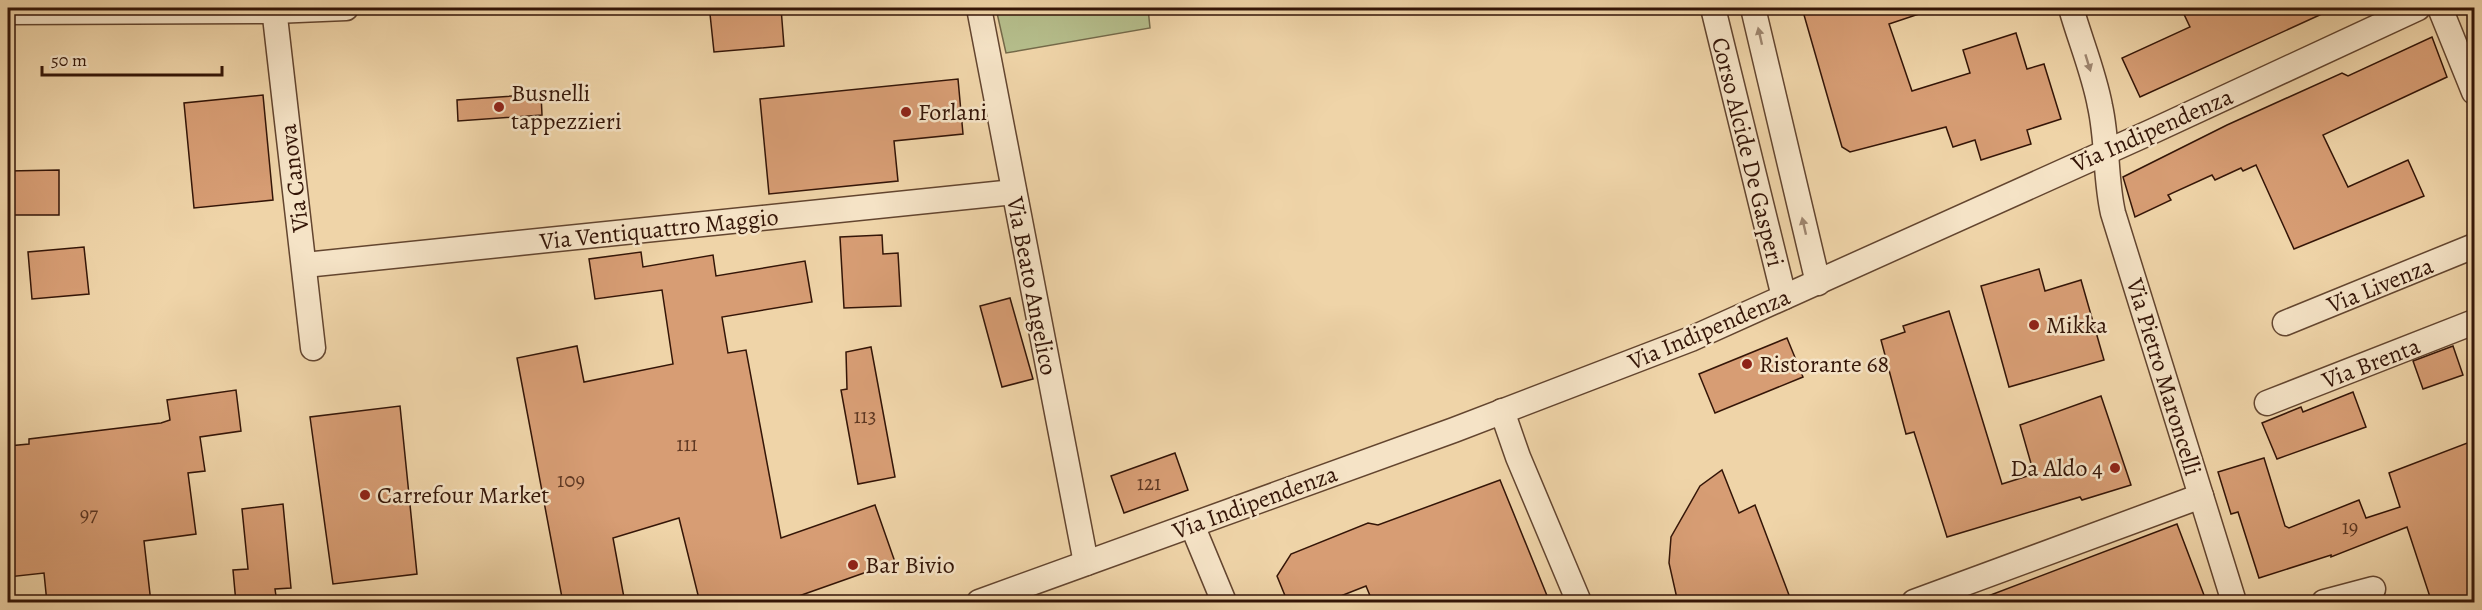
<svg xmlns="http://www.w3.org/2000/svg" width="2482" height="610" font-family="Alegreya,serif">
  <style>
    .green { fill: #b5bd8b; stroke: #746949; stroke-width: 1.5 }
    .building { fill: #d79d74; stroke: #341507; stroke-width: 1.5 }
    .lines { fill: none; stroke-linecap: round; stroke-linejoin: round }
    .minor-casing { stroke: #63452f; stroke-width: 27 }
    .minor { stroke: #f5e3c6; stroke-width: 24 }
    .oneway { fill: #9e8670 }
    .poi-dot { fill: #8f2418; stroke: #f5e3c6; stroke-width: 2 }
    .labels { text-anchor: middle; stroke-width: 5; stroke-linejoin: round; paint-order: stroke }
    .number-label { font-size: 21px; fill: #5d3722 }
    .poi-label { font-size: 24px; fill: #341507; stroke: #f5e3c6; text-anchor: start }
    .street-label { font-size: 24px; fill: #341507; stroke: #f5e3c6 }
  </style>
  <rect width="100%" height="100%" fill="#efd4a8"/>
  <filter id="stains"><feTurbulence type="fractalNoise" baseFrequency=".00333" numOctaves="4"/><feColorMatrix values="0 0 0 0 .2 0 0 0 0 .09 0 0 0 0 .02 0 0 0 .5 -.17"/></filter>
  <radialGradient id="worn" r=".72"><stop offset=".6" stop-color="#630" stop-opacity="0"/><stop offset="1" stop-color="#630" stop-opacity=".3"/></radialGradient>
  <!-- green -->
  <polygon class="green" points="1002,8 1148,8 1150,28 1006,53 997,13"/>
  <!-- building -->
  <g class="building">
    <polygon points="781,8 784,46 714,52 710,14"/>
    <polygon points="1802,8 1928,8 1928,11 1889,24 1912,91 1970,73 1963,50 2016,33 2027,69 2044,64 2061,119 2027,130 2031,144 1981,160 1975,140 1953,147 1946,127 1850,152 1842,147"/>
    <polygon points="2181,8 2335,8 2140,97 2122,58 2190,27"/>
    <polygon points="2432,37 2447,77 2323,135 2348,187 2408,160 2424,196 2294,249 2256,165 2243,171 2241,168 2215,180 2212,175 2168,195 2171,200 2135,217 2123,177 2227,125 2342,73 2348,76"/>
    <polygon points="958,79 963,134 894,141 898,181 769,194 760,99"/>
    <polygon points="541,94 542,115 458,121 457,100"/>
    <polygon points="263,95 273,200 194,208 184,103"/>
    <polygon points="59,170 59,215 8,215 8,171"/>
    <polygon points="882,235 883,254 898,253 901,306 844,308 840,237"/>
    <polygon points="84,247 89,294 32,299 28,252"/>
    <polygon points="641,252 643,267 713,255 716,276 805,261 812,302 722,317 728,353 746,350 781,538 875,505 895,562 796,597 798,603 700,603 679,518 613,538 625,603 563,603 517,358 577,346 584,382 673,364 662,290 595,299 589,259"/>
    <polygon points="2039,269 2045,291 2081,280 2104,360 2009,387 1981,286"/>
    <polygon points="1010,298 1033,379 1002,387 980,306"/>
    <polygon points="1949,311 2002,484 2034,474 2020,425 2101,396 2131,485 2082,500 2080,497 1947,537 1914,432 1906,434 1881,340 1905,332 1903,326"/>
    <polygon points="1787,338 1803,377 1715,413 1699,374"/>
    <polygon points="2453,346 2463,375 2423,389 2413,361"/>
    <polygon points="871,347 895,477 858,484 841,390 847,389 846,352"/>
    <polygon points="236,390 241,431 200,437 205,471 188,473 196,534 144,541 151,603 47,603 44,573 8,577 8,446 29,444 29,439 161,423 170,420 167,400"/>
    <polygon points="2353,392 2366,427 2277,459 2262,423 2301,407 2303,412"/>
    <polygon points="400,406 417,574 333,584 310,417"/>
    <polygon points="2475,440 2475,603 2432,603 2407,527 2331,557 2331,555 2259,578 2238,512 2231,514 2218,472 2264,458 2285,526 2289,528 2359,500 2366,518 2400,507 2389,473"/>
    <polygon points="1175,453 1188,490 1124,513 1111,476"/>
    <polygon points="1722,470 1739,513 1755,505 1792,603 1678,603 1669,563 1671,537 1700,486"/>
    <polygon points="1500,480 1550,603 1373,603 1366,586 1323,603 1288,603 1277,576 1291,554 1368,523 1378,525"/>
    <polygon points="283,504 291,588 275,589 277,603 236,603 233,570 248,569 242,509"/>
    <polygon points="2177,524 2207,603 1976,603 1975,601"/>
  </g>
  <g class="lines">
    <!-- minor casing -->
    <g class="minor-casing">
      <g id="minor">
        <polyline points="274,8 313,348"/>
        <polyline points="979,8 1086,563"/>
        <polyline points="1713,8 1784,297"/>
        <polyline points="1753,8 1818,283"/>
        <path d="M2071,8c9,32 23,65 29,98 8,36 5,72 13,107l121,389"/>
        <polyline points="2440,8 2474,92"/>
        <polyline points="8,12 274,11 346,8"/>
        <polyline points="305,265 1014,192"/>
        <polyline points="2285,323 2474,246"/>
        <polyline points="2267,403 2474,322"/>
        <polyline points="1502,411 1518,457 1579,602"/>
        <polyline points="1192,525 1224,602"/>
        <polyline points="979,602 1454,430 1691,339 2153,131 2418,8"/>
        <polyline points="1914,602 2201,496"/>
        <polyline points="2324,602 2373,589"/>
      </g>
    </g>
    <!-- minor -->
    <use href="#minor" class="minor"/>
  </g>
  <!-- one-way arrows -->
  <defs><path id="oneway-solid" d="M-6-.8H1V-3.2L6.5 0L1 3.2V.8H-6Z" transform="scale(1.5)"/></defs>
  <g class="oneway">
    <use href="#oneway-solid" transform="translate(1760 36) rotate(-103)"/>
    <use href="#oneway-solid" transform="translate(2088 63) rotate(73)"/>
    <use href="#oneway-solid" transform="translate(1804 226) rotate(-103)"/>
  </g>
  <!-- markers -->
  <g class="poi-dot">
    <circle cx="499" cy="107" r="6"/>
    <circle cx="906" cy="112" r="6"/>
    <circle cx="2034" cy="325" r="6"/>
    <circle cx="1747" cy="364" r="6"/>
    <circle cx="2115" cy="468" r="6"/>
    <circle cx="365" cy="495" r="6"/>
    <circle cx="853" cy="565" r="6"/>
  </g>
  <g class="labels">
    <!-- number labels -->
    <g class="number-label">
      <text x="865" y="423">113</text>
      <text x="687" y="451">111</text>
      <text x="571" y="487">109</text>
      <text x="1149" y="490">121</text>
      <text x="89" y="521">97</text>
      <text x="2350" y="534">19</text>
    </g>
    <!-- poi labels -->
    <g class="poi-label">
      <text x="511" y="101">Busnelli<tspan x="511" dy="28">tappezzieri</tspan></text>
      <text x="918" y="120">Forlani</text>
      <text x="2046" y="333">Mikka</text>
      <text x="1759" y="372">Ristorante 68</text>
      <text x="2103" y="476" text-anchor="end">Da Aldo 4</text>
      <text x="377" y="503">Carrefour Market</text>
      <text x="865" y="573">Bar Bivio</text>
    </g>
    <!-- street labels -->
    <g class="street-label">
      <text transform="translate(2152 130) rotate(-24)" y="8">Via Indipendenza</text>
      <text transform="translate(1748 152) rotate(76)" y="8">Corso Alcide De Gasperi</text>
      <text transform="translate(294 178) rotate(-97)" y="8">Via Canova</text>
      <text transform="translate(659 229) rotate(-6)" y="8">Via Ventiquattro Maggio</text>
      <text transform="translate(2380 285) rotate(-22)" y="8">Via Livenza</text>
      <text transform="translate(1032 286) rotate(79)" y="8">Via Beato Angelico</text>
      <text transform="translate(1709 329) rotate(-23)" y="8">Via Indipendenza</text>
      <text transform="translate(2371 363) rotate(-21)" y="8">Via Brenta</text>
      <text transform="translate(2164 377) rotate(73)" y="8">Via Pietro Maroncelli</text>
      <text transform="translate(1255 502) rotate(-20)" y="8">Via Indipendenza</text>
    </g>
  </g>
  <!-- margin -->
  <rect width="2482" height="610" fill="none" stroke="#efd4a8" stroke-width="30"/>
  <rect x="9" y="9" width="2464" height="592" fill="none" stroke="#341507" stroke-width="3"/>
  <rect x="15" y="15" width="2452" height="580" fill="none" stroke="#341507" stroke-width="1.5"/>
  <!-- scale -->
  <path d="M42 66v9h180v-9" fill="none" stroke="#341507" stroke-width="3"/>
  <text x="51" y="66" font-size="18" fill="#341507" stroke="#f5e3c6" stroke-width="4.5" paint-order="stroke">50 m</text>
  <rect width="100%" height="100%" filter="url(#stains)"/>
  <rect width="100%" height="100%" fill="url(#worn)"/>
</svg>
